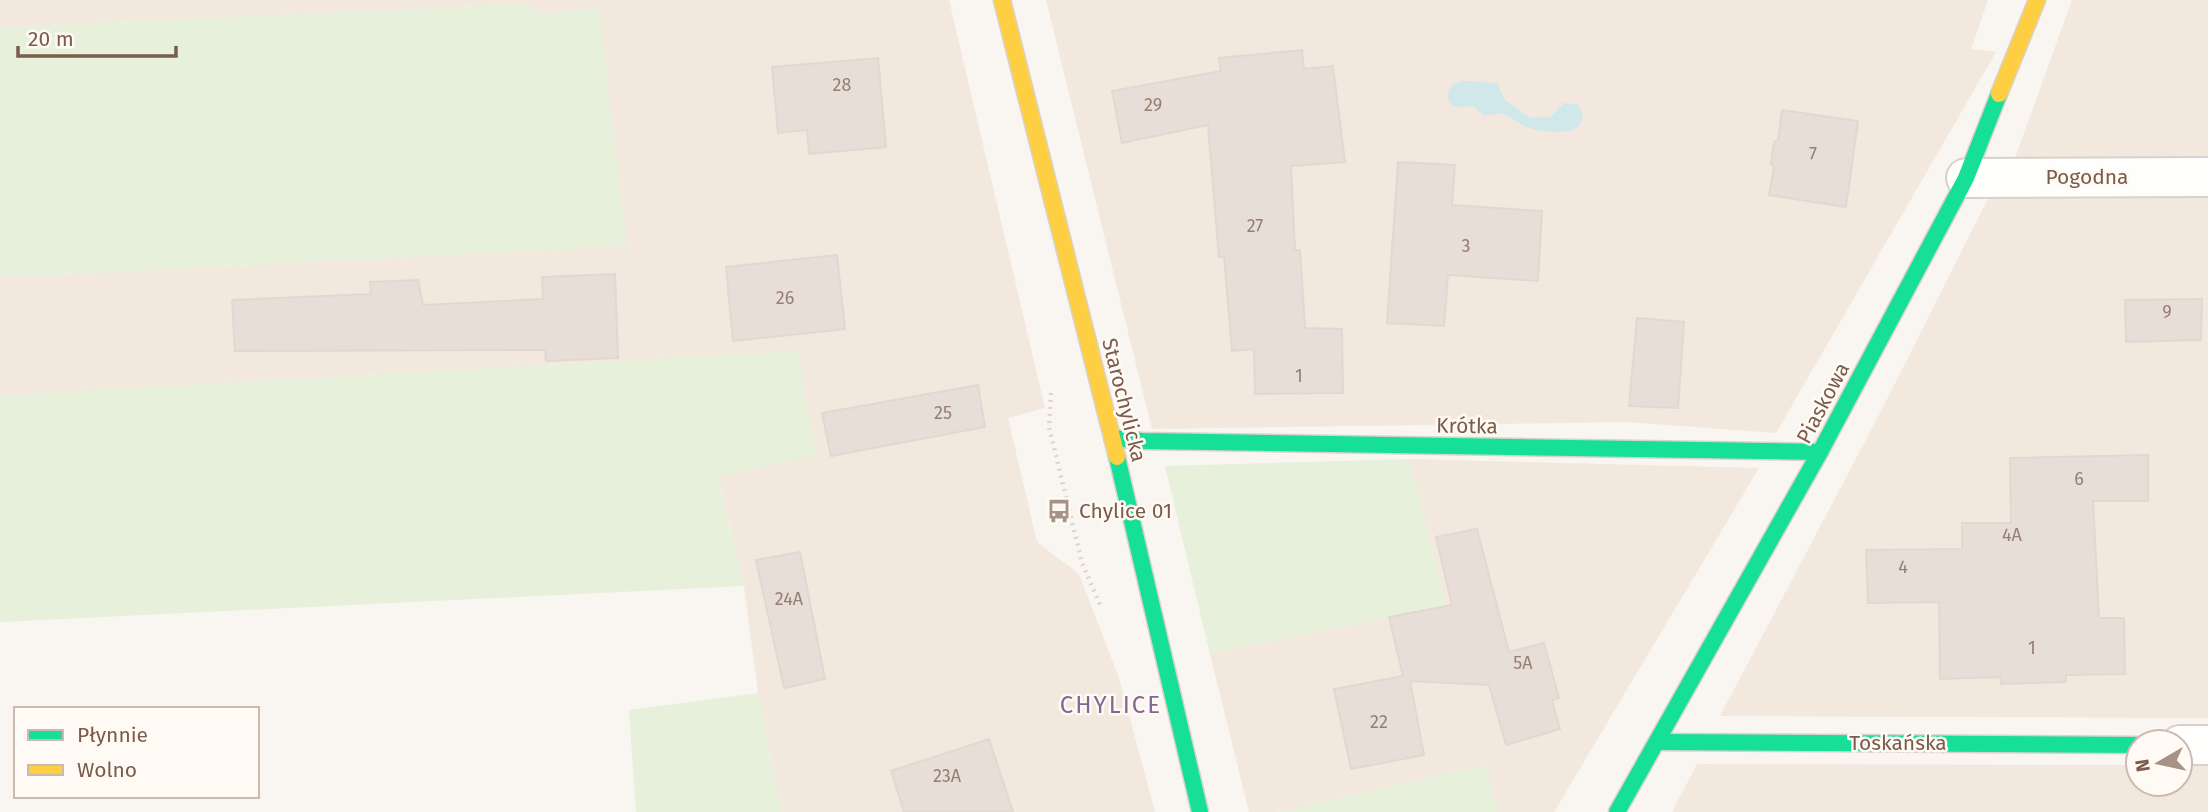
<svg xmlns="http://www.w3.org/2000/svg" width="2208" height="812" font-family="'Fira Sans',sans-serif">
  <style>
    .residential { fill: #f2e8de }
    .green { fill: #e7f0db }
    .water { fill: #d0e8ea }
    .building { fill: #e6ded7; stroke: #e2d8d2; stroke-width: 2 }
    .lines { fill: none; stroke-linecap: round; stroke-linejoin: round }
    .street-casing { stroke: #d7d1cb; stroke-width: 42 }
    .fast-casing { stroke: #d9d2cb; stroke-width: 19 }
    .slow-casing { stroke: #d9d2cb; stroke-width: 19 }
    .path { stroke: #dcd5d0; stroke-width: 4.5; stroke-dasharray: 2 5; stroke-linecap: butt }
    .street { stroke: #fefefd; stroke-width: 38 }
    .fast { stroke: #16e098; stroke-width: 16 }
    .slow { stroke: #ffcf43; stroke-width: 16 }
    .labels { text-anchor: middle; stroke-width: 5; stroke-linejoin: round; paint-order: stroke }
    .number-label { font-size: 18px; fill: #977e72 }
    .street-label { font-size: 21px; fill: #7a5c4d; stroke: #fffaf3 }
    .poi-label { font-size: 21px; fill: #7a5c4d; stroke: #fffaf3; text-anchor: start }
    .quarter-label { font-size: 24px; letter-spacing: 2px; fill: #846695; stroke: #fffaf3 }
  </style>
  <rect width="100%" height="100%" fill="#f9f5f0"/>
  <!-- residential -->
  <g class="residential">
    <polygon points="0,0 949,0 1045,408 1008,418 1037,542 1079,574 1119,678 1155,812 781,812 758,693 744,586 718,475 798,351 0,395 0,278 627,246 598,8 538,14 527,4 0,27"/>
    <polygon points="1046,0 1988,0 1971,49 1996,52 1776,433 1626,422 1152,429"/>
    <polygon points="2072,0 2208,0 2208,156 2015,158"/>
    <polygon points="2208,198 2208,718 1720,716 1879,415 1988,199"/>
    <polygon points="1410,459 1759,468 1554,812 1498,812 1486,765 1277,812 1249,812 1210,654 1447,606"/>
    <polygon points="1697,764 2138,765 2138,784 2180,784 2180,766 2208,766 2208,812 1672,812"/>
  </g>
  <!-- green -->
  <g class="green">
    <polygon points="527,4 538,14 599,8 627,246 0,278 0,27"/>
    <polygon points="798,351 817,455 718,476 744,586 0,622 0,395"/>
    <polygon points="1410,459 1447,606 1210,654 1165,466"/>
    <polygon points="758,693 781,812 636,812 629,710"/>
    <polygon points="1486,765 1498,812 1277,812"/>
  </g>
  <!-- water -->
  <path class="water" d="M1464,81l33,2 8,17 25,18 20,-1 14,-14 13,1c4,4 6,9 5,15 -3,19 -41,13 -55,8 -8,-3 -16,-11 -25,-13 -5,-1 -11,2 -17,2l-12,-10 -19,1c-7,-5 -8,-15 -2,-22z"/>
  <!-- building -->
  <g class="building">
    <polygon points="1302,50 1304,69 1333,66 1345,162 1291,166 1295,250 1300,250 1305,328 1342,329 1343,393 1255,394 1254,349 1232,351 1224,257 1219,257 1208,125 1122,143 1112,91 1221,71 1219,58"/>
    <polygon points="878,58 886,147 809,154 807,130 778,133 772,67"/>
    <polygon points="1782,110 1858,121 1846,207 1769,195 1774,167 1771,164 1774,142 1778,140"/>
    <polygon points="1398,162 1455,165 1452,205 1542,211 1538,281 1448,275 1444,326 1387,323"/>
    <polygon points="837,255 845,329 733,341 726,267"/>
    <polygon points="615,274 618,358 546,361 545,350 235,351 232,300 371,294 370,282 418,280 423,305 543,299 542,277"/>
    <polygon points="2202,299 2201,340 2126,342 2125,300"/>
    <polygon points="1637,318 1684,322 1678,408 1629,406"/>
    <polygon points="978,385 985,427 831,456 822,413"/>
    <polygon points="2148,455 2148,501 2093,501 2099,618 2124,618 2125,674 2066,675 2066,682 2001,684 2000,677 1940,679 1939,602 1868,603 1866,550 1962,549 1962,523 2011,523 2010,458"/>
    <polygon points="1477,529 1509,652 1544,643 1559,698 1552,700 1560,729 1506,745 1489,685 1410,681 1424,755 1351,769 1334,689 1403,676 1389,617 1452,605 1436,537"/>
    <polygon points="800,552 825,679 784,688 756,560"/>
    <polygon points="989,739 1013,812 904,812 891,771"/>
  </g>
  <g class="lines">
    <!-- street casing -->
    <g class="street-casing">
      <g id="street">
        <polyline points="1966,178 2208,177"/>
        <polyline points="2180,745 2208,745"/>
      </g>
    </g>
    <!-- fast casing -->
    <g class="fast-casing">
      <g id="fast">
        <polyline points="1113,438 1142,441 1820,452"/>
        <polyline points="1117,457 1200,812"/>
        <polyline points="1657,742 2138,745"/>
        <polyline points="1617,812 1820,452 1966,178 1999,94"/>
      </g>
    </g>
    <!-- slow casing -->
    <g class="slow-casing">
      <g id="slow">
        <polyline points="1002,0 1117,457"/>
        <polyline points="1999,94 2037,0"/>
      </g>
    </g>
    <!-- path -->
    <polyline class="path" points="1051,393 1049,427 1082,563 1101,607"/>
    <!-- street -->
    <use href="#street" class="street"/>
    <!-- fast -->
    <use href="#fast" class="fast"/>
    <!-- slow -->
    <use href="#slow" class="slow"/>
  </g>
  <!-- icons -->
  <defs>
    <g id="bus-bare" transform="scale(1.89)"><path d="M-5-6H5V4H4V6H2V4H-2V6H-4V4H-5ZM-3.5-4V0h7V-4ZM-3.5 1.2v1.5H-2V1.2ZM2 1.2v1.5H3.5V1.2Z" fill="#a69286" stroke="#fffaf3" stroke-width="2.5" paint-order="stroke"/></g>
  </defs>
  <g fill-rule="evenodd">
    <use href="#bus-bare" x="1059" y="511"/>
  </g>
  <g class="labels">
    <!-- number labels -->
    <g class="number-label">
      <text x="842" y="91">28</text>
      <text x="1153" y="111">29</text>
      <text x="1813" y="160">7</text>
      <text x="1255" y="232">27</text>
      <text x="1466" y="252">3</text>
      <text x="785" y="304">26</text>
      <text x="2167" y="318">9</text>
      <text x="1299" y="382">1</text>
      <text x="943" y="419">25</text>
      <text x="2079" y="485">6</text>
      <text x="2012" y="541">4A</text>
      <text x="1903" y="573">4</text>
      <text x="789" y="605">24A</text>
      <text x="2032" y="654">1</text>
      <text x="1523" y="669">5A</text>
      <text x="1379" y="728">22</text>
      <text x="947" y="782">23A</text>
    </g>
    <!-- street labels -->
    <g class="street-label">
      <text x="2087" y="184">Pogodna</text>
      <text transform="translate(1124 400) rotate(76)" y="7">Starochylicka</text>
      <text transform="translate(1823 403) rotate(-62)" y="7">Piaskowa</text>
      <text transform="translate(1467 426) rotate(1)" y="7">Krótka</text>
      <text x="1898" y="750">Toskańska</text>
    </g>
    <!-- poi labels -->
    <g class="poi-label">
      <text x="1079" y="518">Chylice 01</text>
    </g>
    <!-- quarter labels -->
    <g class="quarter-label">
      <text x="1111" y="713">CHYLICE</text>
    </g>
  </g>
  <!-- legend -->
  <rect x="14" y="707" width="245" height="91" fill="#fffaf3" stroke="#cabbb1" stroke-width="2"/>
  <rect x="28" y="730" width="35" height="10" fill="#16e098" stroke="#cabbb1" stroke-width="2"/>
  <text x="77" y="742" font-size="21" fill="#7a5c4d">Płynnie</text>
  <rect x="28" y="765" width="35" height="10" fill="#ffcf43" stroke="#cabbb1" stroke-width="2"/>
  <text x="77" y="777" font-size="21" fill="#7a5c4d">Wolno</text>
  <!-- north arrow -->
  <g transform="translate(2159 763) rotate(261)"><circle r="33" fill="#fffaf3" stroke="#cabbb1" stroke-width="2"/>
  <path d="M0-5L12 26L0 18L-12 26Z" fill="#a69286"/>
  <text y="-10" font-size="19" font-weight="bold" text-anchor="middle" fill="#7a5c4d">N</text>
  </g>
  <!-- scale -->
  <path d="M18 46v10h158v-10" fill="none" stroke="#7a5c4d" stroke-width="3.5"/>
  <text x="28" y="46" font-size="21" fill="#7a5c4d" stroke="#fffaf3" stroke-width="5" paint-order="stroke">20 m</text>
</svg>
